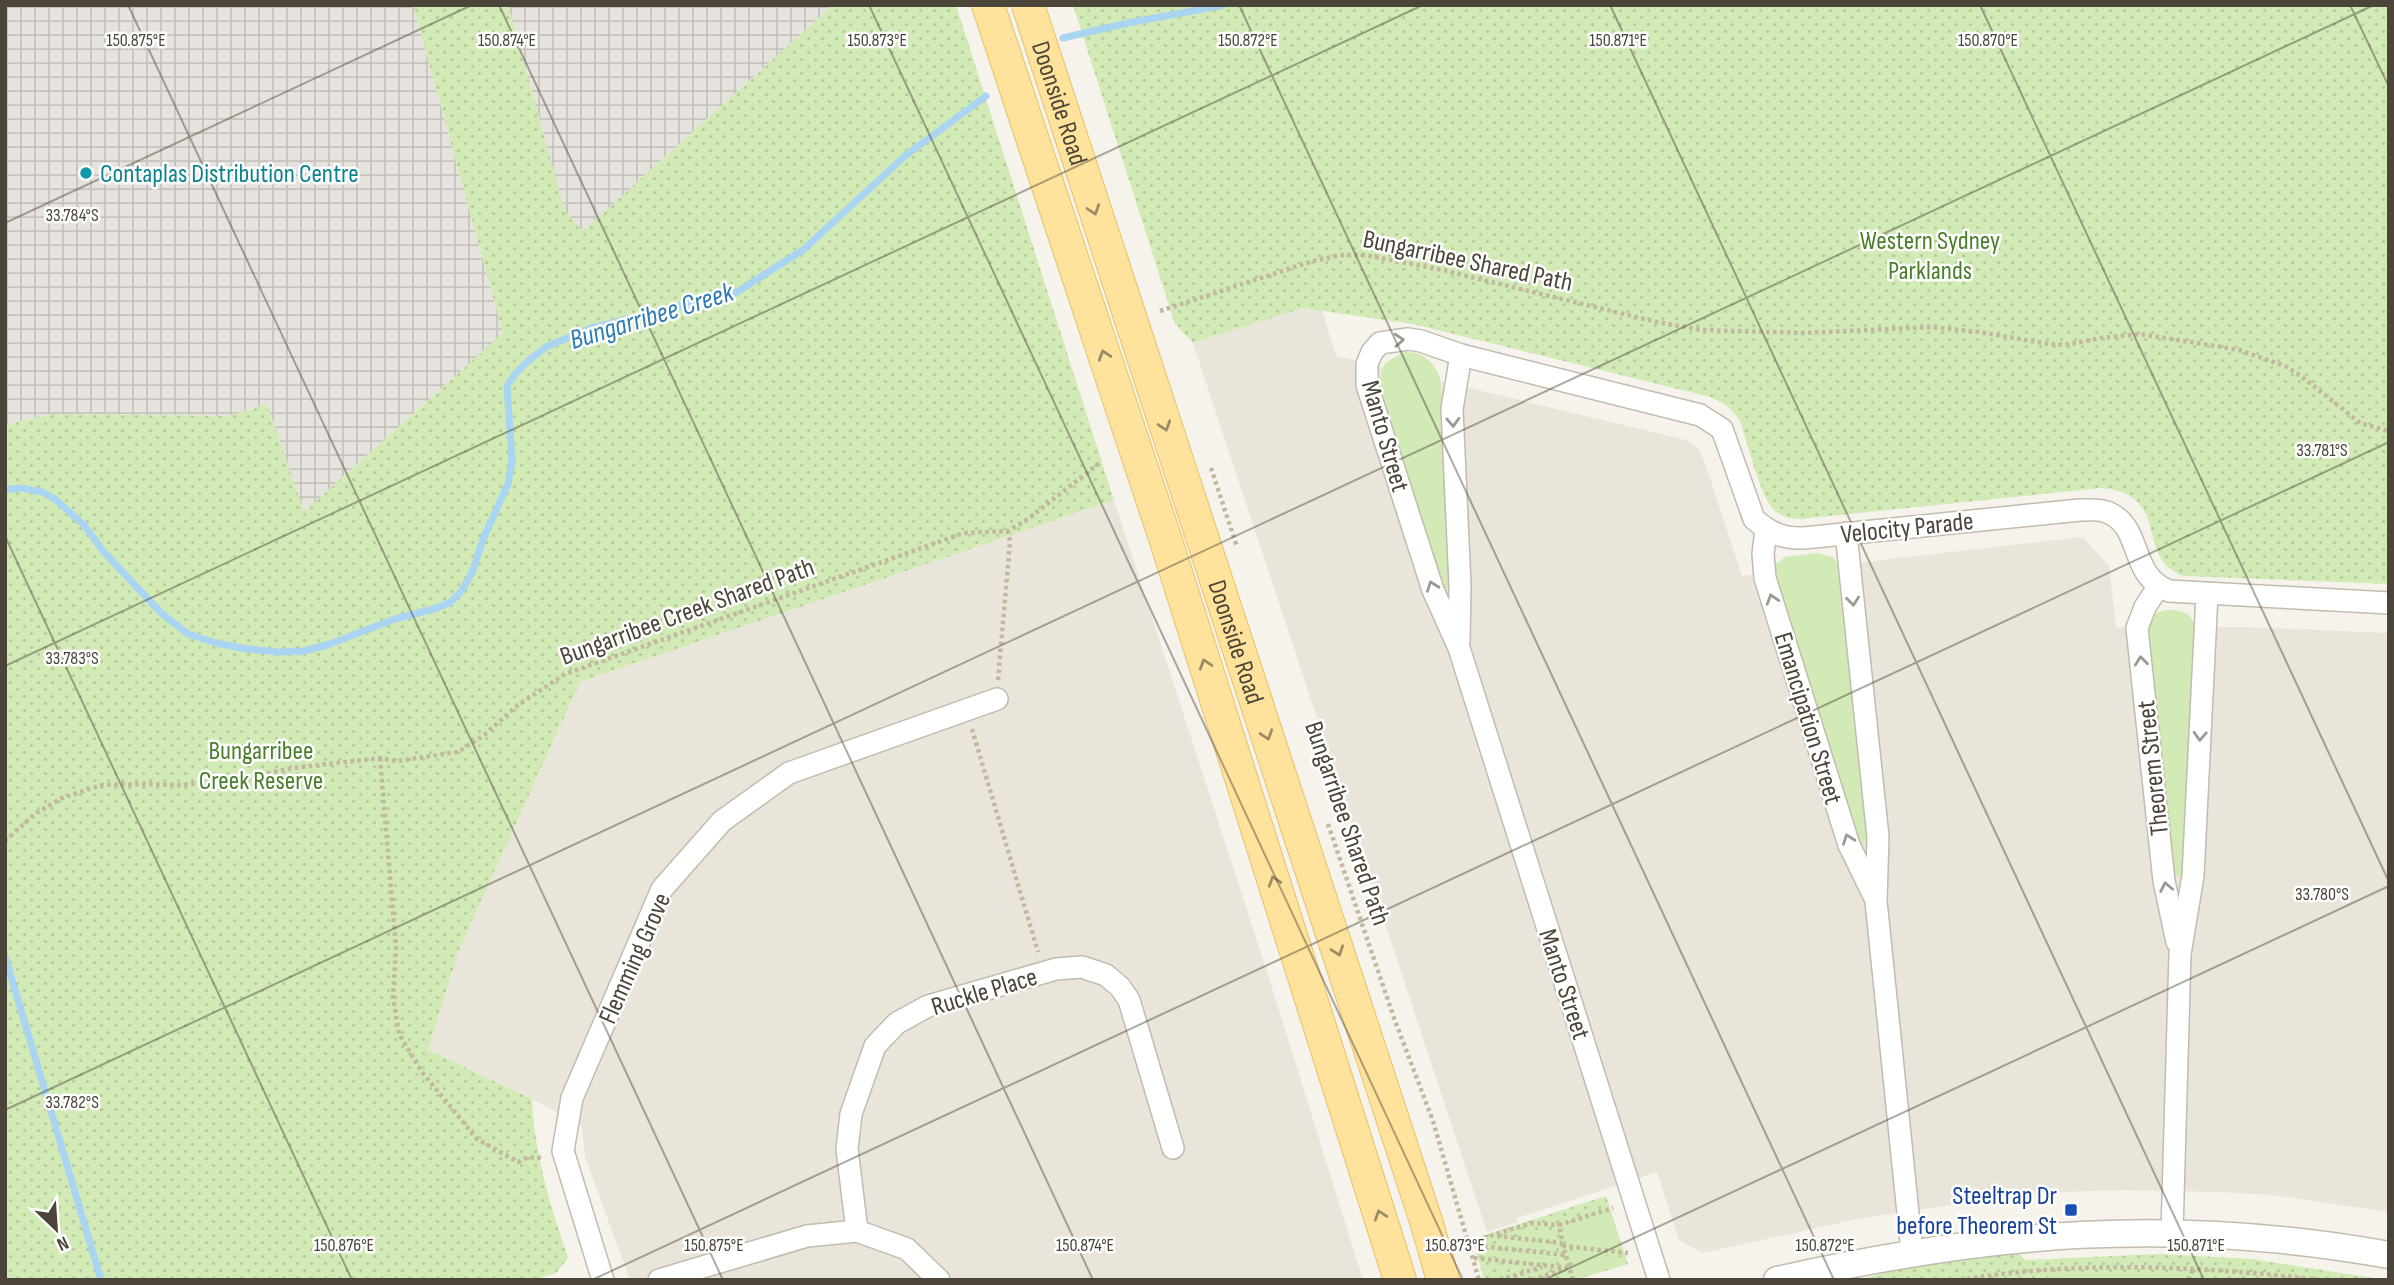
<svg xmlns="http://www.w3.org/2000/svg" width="2394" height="1285" font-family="'Sofia Sans Condensed',sans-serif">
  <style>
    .residential { fill: #eae5da }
    .industrial { fill: url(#industrial-grid) }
    .park { fill: url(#park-dots) }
    .garden { fill: #d2eab5 }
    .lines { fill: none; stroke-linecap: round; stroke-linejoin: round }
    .stream { stroke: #a9d4f2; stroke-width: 7 }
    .minor-casing { stroke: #c2bbae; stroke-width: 24 }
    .tertiary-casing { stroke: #c2bbae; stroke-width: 29 }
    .primary-casing { stroke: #e6c16a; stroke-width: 34 }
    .path { stroke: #c4b79f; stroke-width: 4.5; stroke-dasharray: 3.5 3.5; stroke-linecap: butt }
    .minor { stroke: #fff; stroke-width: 21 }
    .tertiary { stroke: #fff; stroke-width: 26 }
    .primary { stroke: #ffe39c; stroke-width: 32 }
    .oneway { stroke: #9c8c66 }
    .oneway2 { stroke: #9c9892 }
    .ticks { fill: none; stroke: #4b4439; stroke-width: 2; stroke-opacity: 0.45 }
    .culture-dot { fill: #0f9aa8; stroke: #fff; stroke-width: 2.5 }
    .transit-dot { fill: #1a4fb4; stroke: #fff; stroke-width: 2.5 }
    .labels { text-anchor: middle; stroke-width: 5; stroke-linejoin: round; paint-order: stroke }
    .street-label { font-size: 26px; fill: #4b4439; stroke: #fff }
    .culture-label { font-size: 26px; fill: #0d838f; stroke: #fff; text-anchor: start }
    .park-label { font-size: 26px; fill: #4a7f2a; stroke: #fff }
    .transit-label { font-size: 26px; fill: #164399; stroke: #fff; text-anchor: end }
    .water-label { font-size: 28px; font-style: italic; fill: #2e7ab2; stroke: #fff }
    .ticks-label { font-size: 18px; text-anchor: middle; fill: #4b4439; stroke: #fff; stroke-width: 5; stroke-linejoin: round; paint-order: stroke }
  </style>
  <defs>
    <pattern id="industrial-grid" width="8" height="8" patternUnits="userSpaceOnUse" patternTransform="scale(1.75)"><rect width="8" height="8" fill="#e6e2dd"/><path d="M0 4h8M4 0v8" fill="none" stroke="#c7c3be"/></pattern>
    <pattern id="park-dots" width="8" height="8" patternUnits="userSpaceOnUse" patternTransform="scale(1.75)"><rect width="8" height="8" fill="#d2eab5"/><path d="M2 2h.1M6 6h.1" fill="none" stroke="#b6ca9c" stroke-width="1.8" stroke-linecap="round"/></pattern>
  </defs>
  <rect width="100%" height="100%" fill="#f6f3ec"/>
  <!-- residential -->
  <g class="residential">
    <polygon points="1303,308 1322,310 1336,356 1690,441 1699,450 1706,466 1742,576 2083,537 2109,566 2116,627 2244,627 2389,633 2389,1212 2273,1195 2220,1192 2123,1190 2058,1192 1997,1198 1862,1218 1702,1253 1679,1240 1657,1172 1517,1218 1518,1222 1487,1232 1193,343"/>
    <polygon points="1114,500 1270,981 1362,1277 1360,1280 630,1280 585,1157 582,1126 532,1099 428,1051 459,950 580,682"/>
  </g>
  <!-- industrial -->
  <g class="industrial">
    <polygon points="5,5 413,5 503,333 304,512 267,404 229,416 51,414 5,425"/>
    <polygon points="508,5 833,5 583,231 565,212"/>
  </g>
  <!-- park -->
  <g class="park">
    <path d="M413,5h95l57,206 18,20 250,-226h123l158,495 -534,182 -121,268 -31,100 104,49c3,59 18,104 36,159l-12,15 -22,7h-529v-855l46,-11 178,2 38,-12 37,108 199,-179z"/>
    <path d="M1073,5h1316v579l-205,-8c-51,-16 -10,-82 -83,-88l-301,31c-10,0 -18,-2 -26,-9 -13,-12 -27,-67 -33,-87 -8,-14 -17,-20 -31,-26l-297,-73 -110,-16 -110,35 -18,-19z"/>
    <polygon points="1606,1196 1628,1264 1575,1280 1484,1280 1473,1239"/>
    <polygon points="2015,1251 2026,1260 2158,1254 2252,1259 2386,1280 1858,1280 1923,1263"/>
  </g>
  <!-- garden -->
  <g class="garden">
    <path d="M1404,352c19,0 28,8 36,25l11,205 -3,6h-4l-3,-4 -63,-202 7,-19z"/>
    <polygon points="1817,553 1833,557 1839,567 1868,838 1863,843 1858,839 1775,580 1776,564 1785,557"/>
    <path d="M2166,610c15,0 26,2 29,18l-11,246 -5,3 -4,-3 -27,-249c3,-10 8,-13 18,-15z"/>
    <polygon points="1611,1212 1623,1251 1568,1244 1563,1226"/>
    <polygon points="1521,1229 1558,1232 1556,1240 1520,1236"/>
    <polygon points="1502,1238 1555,1244 1554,1250 1501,1245"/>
    <polygon points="1482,1249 1555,1256 1553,1262 1481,1255"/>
    <polygon points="1570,1253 1626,1258 1627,1262 1578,1277"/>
    <polygon points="2177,1272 2181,1277 2180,1280 2013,1280 2096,1274"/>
  </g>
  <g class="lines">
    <!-- stream -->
    <g class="stream">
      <polyline points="1063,38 1128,23 1224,5"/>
      <polyline points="5,490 20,488 42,492 55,499 84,525 103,551 161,613 188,634 216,643 247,649 279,652 304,651 330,644 395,619 437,608 451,602 462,590 472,573 483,539 508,484 512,461 507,386 515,374 528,361 546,347 591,328 737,292 803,250 905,156 986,96"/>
      <polyline points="5,956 101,1280"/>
    </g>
    <!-- minor casing -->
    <g class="minor-casing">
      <g id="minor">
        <polyline points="1766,530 1763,554 1765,578 1849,845 1874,896"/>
        <polyline points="1846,533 1878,837 1876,901 1912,1252"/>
        <polyline points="2158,587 2145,607 2137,628 2164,881 2177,942"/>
        <polyline points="1459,642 1460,585 1452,409 1461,355"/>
        <polyline points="857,1231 847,1149 851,1114 875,1046 897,1023 928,1006 1056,969 1082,967 1106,975 1120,987 1129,1000 1173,1148"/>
        <polyline points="2172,1232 2180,954 2193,876 2207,594"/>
        <polyline points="603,1280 563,1151 572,1098 662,889 722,821 789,773 997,699"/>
        <polyline points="659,1280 807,1236 857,1231 907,1249 939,1280"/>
        <path d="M1659,1280l-200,-632 -26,-58 -66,-205v-21l5,-12 8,-9 28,-4 13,2 40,14 239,60 22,14 32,90c16,14 29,20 50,19l276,-28c8,0 20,-1 27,2 37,15 21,63 62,79l220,12"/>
      </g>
    </g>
    <!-- tertiary casing -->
    <g class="tertiary-casing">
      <path id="tertiary" d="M1777,1280c212,-48 396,-64 612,-25"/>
    </g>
    <!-- primary casing -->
    <g class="primary-casing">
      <g id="primary">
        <polyline points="988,5 1166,541 1400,1280"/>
        <path id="s1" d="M1028,5l399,1219 16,56"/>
      </g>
    </g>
    <!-- path -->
    <g class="path">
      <polyline points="1160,311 1313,261 1340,255 1364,255 1438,269 1657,322 1702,330 1805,333 1931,327 1979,332 2049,344 2064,345 2102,338 2140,334 2222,347 2239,350 2285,366 2301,376 2360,423 2389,431"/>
      <polyline points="1211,468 1237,547"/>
      <polyline points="998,680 1010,542 1008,531"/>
      <polyline points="972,729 1038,952"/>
      <polyline points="380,758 396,947 393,997 399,1034 422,1072 477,1139 518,1162 528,1157 543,1158"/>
      <polyline points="1328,824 1394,1018 1433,1121 1479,1280"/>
      <polyline points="5,841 35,814 62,798 102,785 144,784 180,785 236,780 293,768 380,758 397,761 458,752 483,736 518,705 565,674 964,533 1008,531 1028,519 1102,461"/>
      <polyline points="1497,1236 1562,1243"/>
      <polyline points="1470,1242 1532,1223 1559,1225"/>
      <polyline points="1470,1245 1566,1255"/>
      <polyline points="1563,1246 1559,1225 1613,1208"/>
      <polyline points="1474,1258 1570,1268"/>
      <polyline points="1500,1280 1542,1267"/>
      <polyline points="1532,1280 1565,1269"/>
      <polyline points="1573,1280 1563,1246 1628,1253"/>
      <path d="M1960,1280c118,-20 241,-14 361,0"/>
      <polyline points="2189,1280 2193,1269"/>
    </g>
    <!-- minor -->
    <use href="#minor" class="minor"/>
    <!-- tertiary -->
    <use href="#tertiary" class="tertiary"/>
    <!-- primary -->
    <use href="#primary" class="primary"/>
  </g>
  <!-- one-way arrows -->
  <defs><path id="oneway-chevron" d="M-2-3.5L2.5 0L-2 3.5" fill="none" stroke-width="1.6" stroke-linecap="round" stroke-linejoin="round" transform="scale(1.75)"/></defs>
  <g class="oneway">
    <use href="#oneway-chevron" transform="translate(1094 210) rotate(72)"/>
    <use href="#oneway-chevron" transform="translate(1104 355) rotate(-108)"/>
    <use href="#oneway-chevron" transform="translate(1165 426) rotate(72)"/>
    <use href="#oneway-chevron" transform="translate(1205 664) rotate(-108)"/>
    <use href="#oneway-chevron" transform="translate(1267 735) rotate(72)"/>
    <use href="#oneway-chevron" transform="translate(1274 881) rotate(-108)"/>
    <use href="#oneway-chevron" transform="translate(1338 951) rotate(72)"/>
    <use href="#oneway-chevron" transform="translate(1380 1215) rotate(-108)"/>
  </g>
  <g class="oneway2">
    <use href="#oneway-chevron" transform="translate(1399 340) rotate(-4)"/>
    <use href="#oneway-chevron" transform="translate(1453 422) rotate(87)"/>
    <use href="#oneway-chevron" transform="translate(1432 586) rotate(-110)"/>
    <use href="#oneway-chevron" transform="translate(1772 599) rotate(-107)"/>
    <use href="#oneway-chevron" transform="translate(1853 601) rotate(84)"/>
    <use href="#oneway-chevron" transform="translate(2141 661) rotate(-96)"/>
    <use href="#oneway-chevron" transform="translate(2200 736) rotate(93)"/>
    <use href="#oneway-chevron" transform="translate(1848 839) rotate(-110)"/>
    <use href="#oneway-chevron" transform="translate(2166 887) rotate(-101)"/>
  </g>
  <!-- ticks -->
  <path class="ticks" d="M128,5l595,1275M499,5l594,1275M869,5l594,1275M1239,5l595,1275M1610,5l594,1275M1980,5l409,877M2350,5l39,82M5,223l467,-218M5,536l347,744M5,666l1418,-661M5,1110l2369,-1105M592,1280l1797,-838M1544,1280l845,-394"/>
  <!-- markers -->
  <circle class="culture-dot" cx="86" cy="173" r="7"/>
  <rect class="transit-dot" x="2064" y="1203" width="14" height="14" rx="3.5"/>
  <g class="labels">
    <!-- street labels -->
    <g class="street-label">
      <text dy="9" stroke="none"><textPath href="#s1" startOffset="103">Doonside Road</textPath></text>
      <text transform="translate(1468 260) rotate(12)" y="9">Bungarribee Shared Path</text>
      <text transform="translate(1386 436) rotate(74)" y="9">Manto Street</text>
      <text transform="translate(1907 527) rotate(-6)" y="9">Velocity Parade</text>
      <text transform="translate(687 611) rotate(-20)" y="9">Bungarribee Creek Shared Path</text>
      <text dy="9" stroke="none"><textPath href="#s1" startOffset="670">Doonside Road</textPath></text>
      <text transform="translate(1809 718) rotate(73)" y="9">Emancipation Street</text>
      <text transform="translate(2152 768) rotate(-96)" y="9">Theorem Street</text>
      <text transform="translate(1348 823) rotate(71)" y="9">Bungarribee Shared Path</text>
      <text transform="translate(634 958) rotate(-66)" y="9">Flemming Grove</text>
      <text transform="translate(1565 984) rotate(72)" y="9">Manto Street</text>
      <text transform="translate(984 991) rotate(-17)" y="9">Ruckle Place</text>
    </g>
    <!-- culture labels -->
    <g class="culture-label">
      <text x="100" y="182">Contaplas Distribution Centre</text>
    </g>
    <!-- park labels -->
    <g class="park-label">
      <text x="1930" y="249">Western Sydney<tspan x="1930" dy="30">Parklands</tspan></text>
      <text x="261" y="759">Bungarribee<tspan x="261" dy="30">Creek Reserve</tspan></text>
    </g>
    <!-- transit labels -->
    <g class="transit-label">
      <text x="2057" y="1204">Steeltrap Dr<tspan x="2057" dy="30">before Theorem St</tspan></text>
    </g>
    <!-- water labels -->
    <g class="water-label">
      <text transform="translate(651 315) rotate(-17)" y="10">Bungarribee Creek</text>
    </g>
  </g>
  <g class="ticks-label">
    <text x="136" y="46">150.875°E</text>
    <text x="507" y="46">150.874°E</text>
    <text x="877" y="46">150.873°E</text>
    <text x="1248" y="46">150.872°E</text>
    <text x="1618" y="46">150.871°E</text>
    <text x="1988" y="46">150.870°E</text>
    <text x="72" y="221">33.784°S</text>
    <text x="2322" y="456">33.781°S</text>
    <text x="72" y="664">33.783°S</text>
    <text x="2322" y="900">33.780°S</text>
    <text x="72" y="1108">33.782°S</text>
    <text x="344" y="1251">150.876°E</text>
    <text x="714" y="1251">150.875°E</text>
    <text x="1085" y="1251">150.874°E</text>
    <text x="1455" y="1251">150.873°E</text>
    <text x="1825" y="1251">150.872°E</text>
    <text x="2196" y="1251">150.871°E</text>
  </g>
  <!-- border -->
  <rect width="2394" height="1285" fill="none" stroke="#4b4439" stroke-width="14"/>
  <!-- north arrow -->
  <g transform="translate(56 1229) rotate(155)" stroke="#ffffff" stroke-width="5" paint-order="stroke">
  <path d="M0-5L12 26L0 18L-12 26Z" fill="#4b4439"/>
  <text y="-10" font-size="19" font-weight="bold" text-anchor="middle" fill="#4b4439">N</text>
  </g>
</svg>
